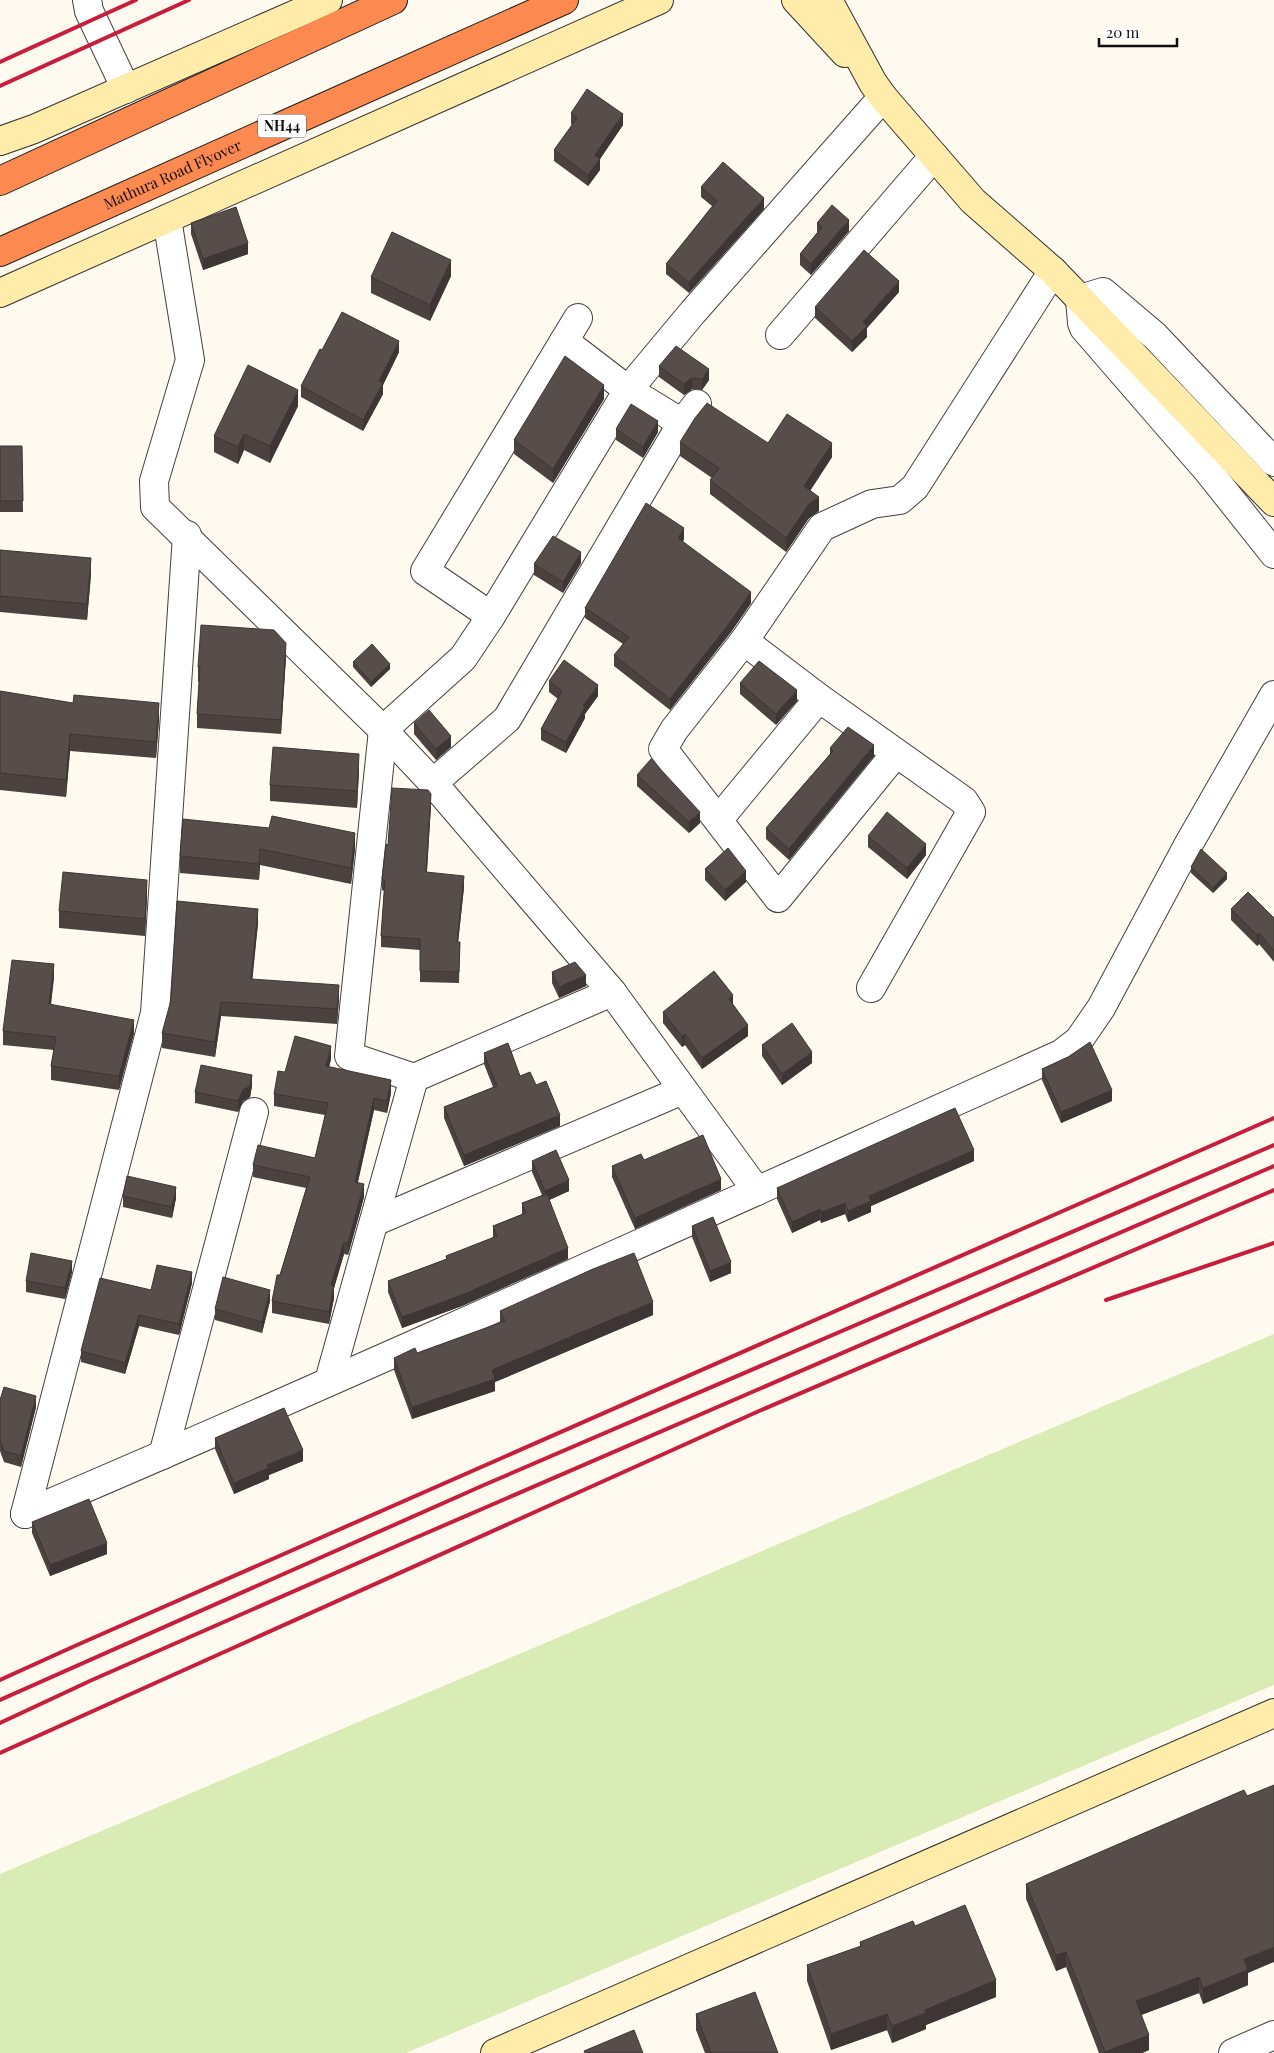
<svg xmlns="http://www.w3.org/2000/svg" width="1274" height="2053" font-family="'Playfair Display',serif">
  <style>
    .green { fill: #d9ecb6 }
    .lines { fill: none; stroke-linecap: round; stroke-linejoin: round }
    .street-casing { stroke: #414141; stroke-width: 30 }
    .secondary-casing { stroke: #303030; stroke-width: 30 }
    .highway-casing { stroke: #1f1f1f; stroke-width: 30 }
    .street { stroke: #fff; stroke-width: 28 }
    .secondary { stroke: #ffebaa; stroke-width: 28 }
    .highway { stroke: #fc8950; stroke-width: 28 }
    .rail { stroke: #c61e3b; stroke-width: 4 }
    .wall { fill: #4b4240 }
    .shaded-wall { fill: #3d3634 }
    .building { fill: #574d4a; stroke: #3d3634 }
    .labels { text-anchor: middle; stroke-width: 5; stroke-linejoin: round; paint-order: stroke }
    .shield { fill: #fff; stroke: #565656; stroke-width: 1 }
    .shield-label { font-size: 14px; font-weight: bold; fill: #0e0e0e }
    .street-label { font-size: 15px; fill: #0e0e0e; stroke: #fff }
  </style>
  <rect width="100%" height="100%" fill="#fffaef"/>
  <!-- green -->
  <polygon class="green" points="1274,1334 1274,1685 406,2053 0,2053 0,1874"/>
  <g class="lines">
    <!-- street casing -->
    <g class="street-casing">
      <g id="street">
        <polyline points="87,0 89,11 126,89"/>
        <polyline points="167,219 190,360 154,481 155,507 383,730 433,783 612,992 757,1191"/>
        <polyline points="780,335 934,156"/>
        <polyline points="564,341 628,390 682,423"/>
        <polyline points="1274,462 1155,336 1103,292 1080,299 1082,323 1084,328 1208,471 1274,554"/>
        <polyline points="491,616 425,571 578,318"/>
        <polyline points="744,641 819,698 964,801 971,812 871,988"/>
        <polyline points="896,753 778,898 663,749 674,730 744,641 822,527 872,504 900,500 915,487 1053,271"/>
        <polyline points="433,783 507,719 682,423 697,404"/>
        <polyline points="719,819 819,698"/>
        <polyline points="612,992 414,1078 349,1056 383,730 463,658 491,616 628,390 693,312 883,97"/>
        <polyline points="374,1222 683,1090"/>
        <polyline points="329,1381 414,1078"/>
        <polyline points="163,1455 254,1112"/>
        <path d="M25,1514c347,-148 691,-305 1036,-460l18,-14 22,-32 86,-161 87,-152"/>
        <polyline points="25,1514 155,1013 187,535"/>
        <polyline points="1233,2053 1274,2035"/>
      </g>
    </g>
    <!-- secondary casing -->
    <g class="secondary-casing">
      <g id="secondary">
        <polyline points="796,0 845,53"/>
        <polyline points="828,0 873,83 883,97 973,201 1053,271 1080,299 1274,502"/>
        <polyline points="0,141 34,129 328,0"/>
        <polyline points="0,293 659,0"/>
        <polyline points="495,2053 1274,1713"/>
      </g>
    </g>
    <!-- highway casing -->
    <g class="highway-casing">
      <g id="highway">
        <polyline points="0,181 393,0"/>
        <path id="s1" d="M0,252l564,-252"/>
      </g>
    </g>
    <!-- street -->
    <use href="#street" class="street"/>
    <!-- secondary -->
    <use href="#secondary" class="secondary"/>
    <!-- highway -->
    <use href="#highway" class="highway"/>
    <!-- rail -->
    <g class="rail">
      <polyline points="0,62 136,0"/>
      <polyline points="0,86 189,0"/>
      <polyline points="1106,1300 1274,1243"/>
      <polyline points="0,1680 77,1645 1274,1118"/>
      <polyline points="0,1700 484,1485 1274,1145"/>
      <polyline points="0,1723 92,1680 408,1541 1274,1166"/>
      <polyline points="0,1753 759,1411 1274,1190"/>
    </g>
  </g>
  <!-- wall -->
  <g class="wall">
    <polygon points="571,113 623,125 600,159 600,170 588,186 554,161 554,150 572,125 571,124"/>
    <polygon points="701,187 764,209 689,293 666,274 666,264 712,206 701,197"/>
    <polygon points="191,223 248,254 203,270 191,234"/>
    <polygon points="817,223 849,231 811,275 800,265 800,254 817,233"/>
    <polygon points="451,276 430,321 371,293 371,277"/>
    <polygon points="899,292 867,328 867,337 852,352 815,318 815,307"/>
    <polygon points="322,350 399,352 383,385 383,394 363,431 301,397 301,386"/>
    <polygon points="659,366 709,380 702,390 692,389 684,395 659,377"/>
    <polygon points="604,399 553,483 514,454 514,440"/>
    <polygon points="298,406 270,463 244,450 238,464 214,452 214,436"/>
    <polygon points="616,429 658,432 643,458 616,440"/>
    <polygon points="680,442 768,443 832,457 810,491 819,511 809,518 786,552 710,494 710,480 712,478 680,456"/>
    <polygon points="0,446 22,446 23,512 0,512"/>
    <polygon points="684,539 683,542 751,603 731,632 670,710 614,666 614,655 623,644 585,618 585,608"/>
    <polygon points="0,550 91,574 87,620 0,612"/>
    <polygon points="581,563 563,593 534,575 534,564"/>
    <polygon points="286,657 281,734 197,728 197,714 199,682 198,682 198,667"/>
    <polygon points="353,662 390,669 371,687 353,667"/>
    <polygon points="549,681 598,696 585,714 585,718 566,753 541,740 541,729 558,699 549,692"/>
    <polygon points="740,683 797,701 776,725 740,694"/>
    <polygon points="0,691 159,719 156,758 70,751 66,797 0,790"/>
    <polygon points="414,723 451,747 436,760 414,734"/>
    <polygon points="830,748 874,756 789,860 766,839 766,828 830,754"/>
    <polygon points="359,770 357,808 270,801 270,785"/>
    <polygon points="637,775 700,823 689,833 637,786"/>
    <polygon points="431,805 427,872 464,887 458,942 460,942 459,983 420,982 420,950 381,947 381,936 384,891 382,890 382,879 388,845"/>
    <polygon points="183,819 355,849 351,884 260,865 259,880 180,873 180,856"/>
    <polygon points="868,836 926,855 907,879 868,847"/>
    <polygon points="1191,867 1227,879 1213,893 1191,873"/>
    <polygon points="705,869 746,882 725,901 705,880"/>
    <polygon points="147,896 145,936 59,928 59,911"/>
    <polygon points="1231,909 1274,918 1274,962 1259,944 1257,946 1231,920"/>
    <polygon points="258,923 252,979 339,999 337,1024 221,1016 215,1057 162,1048 162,1033"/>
    <polygon points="552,972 586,986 559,998 552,983"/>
    <polygon points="54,977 51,1005 134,1033 119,1090 51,1080 51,1066 54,1050 3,1045 3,1031"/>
    <polygon points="733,1004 748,1036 702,1069 685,1045 682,1047 663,1023 663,1012"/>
    <polygon points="762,1045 812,1063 782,1085 762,1056"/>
    <polygon points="484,1053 520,1076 536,1085 560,1126 464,1166 444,1118 444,1107 493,1087 484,1064"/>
    <polygon points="1068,1057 1112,1101 1061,1123 1042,1080 1042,1069"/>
    <polygon points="331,1059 329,1067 391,1093 387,1113 374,1110 358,1182 364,1197 348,1255 344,1254 334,1288 334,1298 329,1324 272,1313 272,1301 306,1188 253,1177 253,1165 315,1158 325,1115 274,1106 274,1094 285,1072"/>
    <polygon points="252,1086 250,1097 243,1101 238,1112 195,1103 195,1092"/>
    <polygon points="644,1160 721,1190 635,1229 612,1177 612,1166"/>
    <polygon points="532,1161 569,1191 549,1200 568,1259 462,1306 402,1328 388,1292 388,1281 446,1259 446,1256 493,1238 493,1226 522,1214 522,1203 542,1195 532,1172"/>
    <polygon points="974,1161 871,1206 871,1212 848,1222 845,1214 821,1223 820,1220 792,1233 777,1199 777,1188"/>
    <polygon points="123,1196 176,1198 172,1218 123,1207"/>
    <polygon points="692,1226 731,1273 710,1282 692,1237"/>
    <polygon points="72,1272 65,1299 26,1292 26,1281"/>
    <polygon points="192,1283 179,1335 139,1326 125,1374 81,1362 81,1351 151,1290"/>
    <polygon points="270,1301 262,1333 215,1320 215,1309"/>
    <polygon points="500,1311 653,1315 495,1382 495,1391 412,1419 394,1370 394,1358 417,1353 500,1323"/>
    <polygon points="0,1400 36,1407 21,1467 4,1462 0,1451"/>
    <polygon points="215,1438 303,1461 269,1475 269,1479 234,1494 215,1449"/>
    <polygon points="32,1522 107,1554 50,1576 32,1533"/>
    <polygon points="1026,1884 1248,1973 1248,1985 1203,2004 1199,1993 1141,2015 1149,2050 1142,2053 1099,2053 1066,1967 1056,1971 1026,1899"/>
    <polygon points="915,1926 996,1997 926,2025 926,2029 892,2043 887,2030 831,2050 807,1981 807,1965 860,1947 860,1942"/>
    <polygon points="696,2014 778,2053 705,2053 696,2030"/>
  </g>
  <!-- shaded-wall -->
  <g class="shaded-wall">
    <polygon points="623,114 623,125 600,159 600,170 588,186 588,175 595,155"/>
    <polygon points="764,198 764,209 689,293 689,282"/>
    <polygon points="849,220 849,231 811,275 811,264"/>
    <polygon points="248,243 248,254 203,270 203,259"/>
    <polygon points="451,260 451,276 430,321 430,305"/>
    <polygon points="899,281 899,292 867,328 867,337 852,352 852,341 863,322"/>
    <polygon points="399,341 399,352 383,385 383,394 363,431 363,420 379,381"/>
    <polygon points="709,369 709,380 702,390 702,379"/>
    <polygon points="692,378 692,389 684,395 684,384"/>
    <polygon points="604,385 604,399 553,483 553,469"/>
    <polygon points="298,390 298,406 270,463 270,446"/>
    <polygon points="658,421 658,432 643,458 643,447"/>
    <polygon points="244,434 244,450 238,464 238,447"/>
    <polygon points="832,443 832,457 804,500 804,486"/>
    <polygon points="819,497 819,511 809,518 786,552 786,538 809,504"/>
    <polygon points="684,528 684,539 678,549 678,538"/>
    <polygon points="581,552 581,563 563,593 563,582"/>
    <polygon points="91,558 91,574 87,620 87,604"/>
    <polygon points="751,592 751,603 731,632 670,710 670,699"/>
    <polygon points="286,643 286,657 281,734 281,720"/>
    <polygon points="390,664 390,669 371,687 371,682"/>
    <polygon points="598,685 598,696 585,714 585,718 566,753 566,742 583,706"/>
    <polygon points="797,690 797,701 776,725 776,714"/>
    <polygon points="159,703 159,719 156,758 156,742"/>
    <polygon points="70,734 70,751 66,797 66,780"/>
    <polygon points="451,736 451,747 436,760 436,749"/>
    <polygon points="874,745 874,756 789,860 789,849"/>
    <polygon points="359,754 359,770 357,808 357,791"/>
    <polygon points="431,794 431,805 426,883 426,872"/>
    <polygon points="700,812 700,823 689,833 689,822"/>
    <polygon points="355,833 355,849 351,884 351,868"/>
    <polygon points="926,844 926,855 907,879 907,868"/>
    <polygon points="260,849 260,865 259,880 259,864"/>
    <polygon points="746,871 746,882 725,901 725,890"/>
    <polygon points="1227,873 1227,879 1213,893 1213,888"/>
    <polygon points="464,876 464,887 457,953 457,942"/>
    <polygon points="147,880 147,896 145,936 145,919"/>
    <polygon points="258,909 258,923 251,994 251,979"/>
    <polygon points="1259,933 1259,944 1257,946 1257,935"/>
    <polygon points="54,964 54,977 49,1018 49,1004"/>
    <polygon points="586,975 586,986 559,998 559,987"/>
    <polygon points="339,985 339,999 337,1024 337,1009"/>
    <polygon points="733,995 733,1006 729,999"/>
    <polygon points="221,1002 221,1016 215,1057 215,1042"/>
    <polygon points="134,1020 134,1033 119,1090 119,1076"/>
    <polygon points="748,1025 748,1036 702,1069 702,1058"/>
    <polygon points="685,1034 685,1045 682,1047 682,1036"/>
    <polygon points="331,1046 331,1059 326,1079 326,1066"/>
    <polygon points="812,1052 812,1063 782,1085 782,1074"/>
    <polygon points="252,1075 252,1086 250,1097 243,1101 238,1112 238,1101 243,1090"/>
    <polygon points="391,1080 391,1093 387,1113 387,1101"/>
    <polygon points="1112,1090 1112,1101 1061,1123 1061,1112"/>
    <polygon points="374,1098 374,1110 355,1194 355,1182"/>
    <polygon points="560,1115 560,1126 464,1166 464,1155"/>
    <polygon points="974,1150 974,1161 871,1206 871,1212 848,1222 848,1211 869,1196"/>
    <polygon points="721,1179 721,1190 635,1229 635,1218"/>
    <polygon points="569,1180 569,1191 545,1202 545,1191"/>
    <polygon points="364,1184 364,1197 348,1255 348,1243"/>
    <polygon points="176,1187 176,1198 172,1218 172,1207"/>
    <polygon points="845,1203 845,1214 821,1223 821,1212"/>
    <polygon points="820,1209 820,1220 792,1233 792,1222"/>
    <polygon points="344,1242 344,1254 334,1288 334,1298 329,1324 329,1312 331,1285"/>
    <polygon points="568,1248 568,1259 462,1306 402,1328 402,1317"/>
    <polygon points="72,1261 72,1272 65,1299 65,1288"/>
    <polygon points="731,1262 731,1273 710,1282 710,1271"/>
    <polygon points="192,1272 192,1283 179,1335 179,1324"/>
    <polygon points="270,1290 270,1301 262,1333 262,1322"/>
    <polygon points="653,1302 653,1315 495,1382 495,1391 412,1419 412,1407 492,1370"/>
    <polygon points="139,1315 139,1326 125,1374 125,1363"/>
    <polygon points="36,1396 36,1407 21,1467 21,1456"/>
    <polygon points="303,1450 303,1461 269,1475 269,1479 234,1494 234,1483 267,1465"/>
    <polygon points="107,1543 107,1554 50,1576 50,1565"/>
    <polygon points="1274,1947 1274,1962 1248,1973 1248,1985 1203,2004 1203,1988 1244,1959"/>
    <polygon points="1066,1952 1066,1967 1056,1971 1056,1955"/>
    <polygon points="1199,1977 1199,1993 1136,2017 1136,2001"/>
    <polygon points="996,1980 996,1997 926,2025 926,2029 892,2043 892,2026 925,2010"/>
    <polygon points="887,2014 887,2030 831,2050 831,2034"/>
    <polygon points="1149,2035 1149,2050 1142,2053 1105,2053 1105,2052"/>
  </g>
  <!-- building -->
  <g class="building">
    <polygon points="587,89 623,114 595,155 600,159 588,175 554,150 577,118 571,113"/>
    <polygon points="723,162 764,198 689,282 666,264 717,201 701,187"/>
    <polygon points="832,205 849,220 811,264 800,254 822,227 817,223"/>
    <polygon points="236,207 248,243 203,259 191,223"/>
    <polygon points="392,232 451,260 430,305 371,277"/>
    <polygon points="864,250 899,281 863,322 867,326 852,341 815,307"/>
    <polygon points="342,312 399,341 379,381 383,383 363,420 301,386 320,349 322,350"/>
    <polygon points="676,346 709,369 702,379 692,378 684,384 659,366"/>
    <polygon points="565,356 604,385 553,469 514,440"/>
    <polygon points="248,365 298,390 270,446 244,434 238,447 214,436"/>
    <polygon points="707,403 768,443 787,414 832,443 804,486 819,497 809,504 786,538 710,480 719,468 680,442 695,418"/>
    <polygon points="631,404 658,421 643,447 616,429"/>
    <polygon points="0,446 22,446 23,501 0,501"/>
    <polygon points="646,503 684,528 678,538 751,592 731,621 670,699 614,655 629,637 585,608"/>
    <polygon points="553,536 581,552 563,582 534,564"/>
    <polygon points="0,550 91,558 87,604 0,596"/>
    <polygon points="201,625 274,630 286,643 281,720 197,714 200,667 198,667"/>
    <polygon points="372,644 390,664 371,682 353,662"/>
    <polygon points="564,660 598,685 583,706 585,707 566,742 541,729 562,691 549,681"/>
    <polygon points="759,661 797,690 776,714 740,683"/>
    <polygon points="0,691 73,703 74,695 159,703 156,742 70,734 66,780 0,773"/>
    <polygon points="429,710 451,736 436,749 414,723"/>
    <polygon points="848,727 874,745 789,849 766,828 833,751 830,748"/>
    <polygon points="273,747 359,754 357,791 270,785"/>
    <polygon points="651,759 700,812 689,822 637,775"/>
    <polygon points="392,788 428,790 431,794 426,872 464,876 457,942 460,942 459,972 420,971 420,939 381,936 385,880 382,879 386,844 388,845"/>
    <polygon points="887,812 926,844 907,868 868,836"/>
    <polygon points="272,816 355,833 351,868 260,849 259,864 180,856 183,819 269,828"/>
    <polygon points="728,848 746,871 725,890 705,869"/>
    <polygon points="1201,849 1227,873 1213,888 1191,867"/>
    <polygon points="63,872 147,880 145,919 59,911"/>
    <polygon points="1248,892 1274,918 1274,951 1259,933 1257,935 1231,909"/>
    <polygon points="177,901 258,909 251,979 339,985 337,1009 221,1002 215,1042 162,1033 171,1000"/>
    <polygon points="12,960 54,964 49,1004 134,1020 119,1076 51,1066 56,1037 3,1031"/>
    <polygon points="575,962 586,975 559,987 552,972"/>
    <polygon points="714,971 733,995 729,999 748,1025 702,1058 685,1034 682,1036 663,1012"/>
    <polygon points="792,1023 812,1052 782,1074 762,1045"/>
    <polygon points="295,1036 331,1046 326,1066 391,1080 387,1101 374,1098 355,1182 364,1184 348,1243 344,1242 331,1285 334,1286 329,1312 272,1301 277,1275 280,1275 310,1177 253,1165 258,1145 315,1158 328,1103 274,1094 278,1071 285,1072"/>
    <polygon points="1090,1042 1112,1090 1061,1112 1042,1069 1068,1057"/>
    <polygon points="508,1043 520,1076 530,1072 536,1085 546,1081 560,1115 464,1155 444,1107 497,1086 484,1053"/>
    <polygon points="201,1065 252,1075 250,1086 243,1090 238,1101 195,1092"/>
    <polygon points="955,1108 974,1150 869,1196 871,1201 848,1211 845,1203 821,1212 820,1209 792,1222 777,1188"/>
    <polygon points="703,1135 721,1179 635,1218 612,1166 641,1154 644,1160"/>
    <polygon points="556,1150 569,1180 545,1191 532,1161"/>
    <polygon points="127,1176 176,1187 172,1207 123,1196"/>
    <polygon points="547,1194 568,1248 462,1295 402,1317 388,1281 447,1259 446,1256 497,1236 493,1226 526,1213 522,1203"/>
    <polygon points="713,1217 731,1262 710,1271 692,1226"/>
    <polygon points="31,1253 72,1261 65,1288 26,1281"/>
    <polygon points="634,1253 653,1302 492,1370 495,1379 412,1407 394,1358 415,1348 417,1353 505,1321 500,1311 593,1269"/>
    <polygon points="157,1265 192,1272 179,1324 139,1315 125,1363 81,1351 100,1278 151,1290"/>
    <polygon points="223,1277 270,1290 262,1322 215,1309"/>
    <polygon points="4,1387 36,1396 21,1456 4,1451 0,1440 0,1400"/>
    <polygon points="284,1408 303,1450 267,1465 269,1468 234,1483 215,1438"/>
    <polygon points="89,1499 107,1543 50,1565 32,1522"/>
    <polygon points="1274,1785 1274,1947 1244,1959 1248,1970 1203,1988 1199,1977 1136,2001 1149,2035 1105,2052 1066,1952 1056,1955 1026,1884 1244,1790 1247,1796"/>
    <polygon points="965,1905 996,1980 925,2010 926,2013 892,2026 887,2014 831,2034 807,1965 861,1946 860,1942 913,1921 915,1926"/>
    <polygon points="755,1992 778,2053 711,2053 696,2014"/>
    <polygon points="634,2030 643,2053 585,2053 584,2051"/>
  </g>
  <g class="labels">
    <!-- shield labels -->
    <rect class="shield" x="258" y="114.5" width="48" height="23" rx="4"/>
    <g class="shield-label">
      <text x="282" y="131">NH44</text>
    </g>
    <!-- street labels -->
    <g class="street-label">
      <text dy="5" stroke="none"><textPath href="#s1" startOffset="189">Mathura Road Flyover</textPath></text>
    </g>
  </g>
  <!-- scale -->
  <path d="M1099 38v8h78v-8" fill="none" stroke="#0e0e0e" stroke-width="2.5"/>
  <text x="1106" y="38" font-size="15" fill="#0e0e0e" stroke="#ffffff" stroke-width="4" paint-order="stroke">20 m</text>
</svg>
